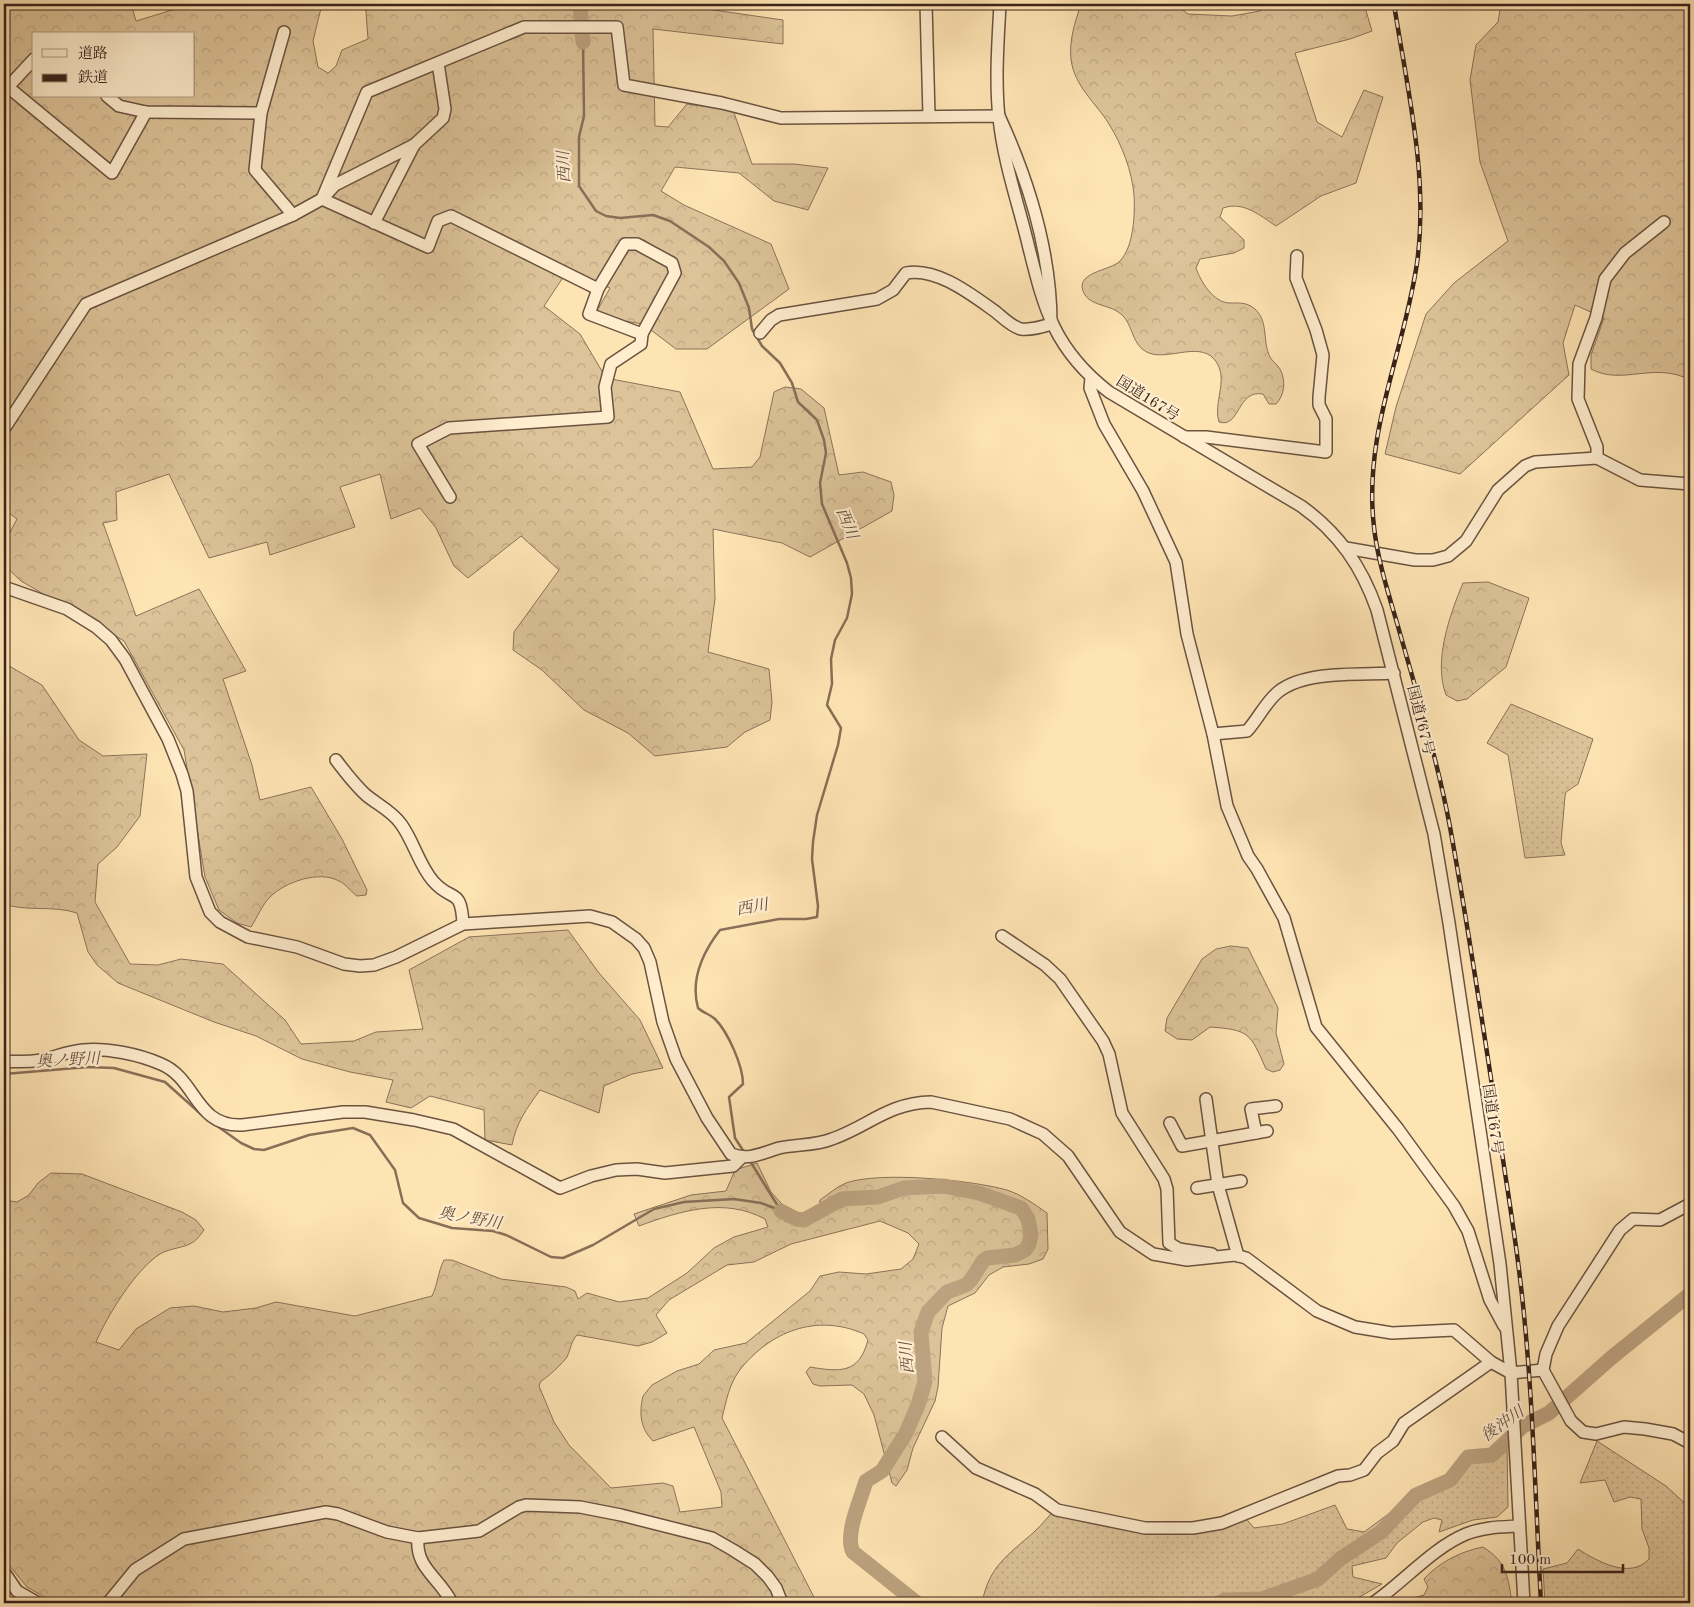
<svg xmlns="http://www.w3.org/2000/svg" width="1694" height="1607" font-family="'Old Standard TT','Noto Serif JP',serif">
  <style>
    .grass { fill: url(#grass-dots); stroke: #8b735a }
    .forest { fill: url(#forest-crowns); stroke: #8b735a; fill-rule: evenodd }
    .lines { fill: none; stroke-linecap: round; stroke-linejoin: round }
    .stream { stroke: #886f57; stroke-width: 2.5 }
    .river { stroke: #bca27f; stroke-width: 15 }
    .minor-casing { stroke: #6a5340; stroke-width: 14 }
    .minor { stroke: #ffedce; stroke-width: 11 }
    .rail-casing { stroke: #39231a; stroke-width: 4.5 }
    .rail { stroke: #ffedce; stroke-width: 2.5; stroke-dasharray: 8; stroke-linecap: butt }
    .labels { text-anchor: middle; stroke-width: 4.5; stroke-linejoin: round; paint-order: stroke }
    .street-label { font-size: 15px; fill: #39231a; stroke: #ffedce }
    .water-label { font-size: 16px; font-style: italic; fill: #674f3d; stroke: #ffedce }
  </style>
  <defs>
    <pattern id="grass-dots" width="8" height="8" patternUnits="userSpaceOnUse" patternTransform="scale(1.25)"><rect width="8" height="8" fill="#ddc399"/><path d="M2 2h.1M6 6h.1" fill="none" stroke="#bea783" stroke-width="1.8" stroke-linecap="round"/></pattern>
    <pattern id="forest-crowns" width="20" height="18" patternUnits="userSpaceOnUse" patternTransform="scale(1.25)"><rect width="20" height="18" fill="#ddc399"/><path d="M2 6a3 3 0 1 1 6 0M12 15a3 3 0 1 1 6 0" fill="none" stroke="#bea783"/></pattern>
  </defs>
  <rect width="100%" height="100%" fill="#ffe4b3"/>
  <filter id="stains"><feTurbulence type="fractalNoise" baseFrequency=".004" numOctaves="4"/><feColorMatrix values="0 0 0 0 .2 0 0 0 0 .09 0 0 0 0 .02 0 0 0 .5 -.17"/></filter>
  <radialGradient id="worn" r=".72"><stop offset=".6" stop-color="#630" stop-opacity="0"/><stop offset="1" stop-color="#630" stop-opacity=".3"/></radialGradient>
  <!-- grass -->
  <g class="grass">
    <polygon points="1511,704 1593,739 1578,784 1566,792 1565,796 1561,843 1565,855 1525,858 1508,755 1487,743"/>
    <path d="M1597,1441l69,45 24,22v95h-145l-2,-34 24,-6 11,-14c19,12 52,31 71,10v-11l-7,-19 -1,-30 -11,-2 -16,5 -9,-22 -25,3z"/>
    <path d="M1507,1446l1,61 -11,10 -24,3 -34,12 3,-12 -8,-2 -11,4 -26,21 -11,15 -34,8 1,11 29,7 -33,19h-367c7,-37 26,-48 52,-71 9,-8 16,-18 24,-26l84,19h62l39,-10 11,13 29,-4 52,-19 12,24 17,3 30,-22 11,-13 41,-18 9,-9 14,-8 25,-2 8,-13z"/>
  </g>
  <!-- forest -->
  <g class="forest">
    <path d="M4,4h127l5,17 46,-14v-3h140l-9,37 5,26 10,6 8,-7 6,-16 26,-11 -2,-27 1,-8h305l111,16v24l-130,-15 2,97 13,1 19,-23 46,6 19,54h42l34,4 -20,42 -34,-9 -35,-28 -64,-6 -14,24 23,14 87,39 18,45 -82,60h-31l-33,-25 -49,-8 16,-28 -42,-18 -24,36 36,28 26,44 74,14 33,77 39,-2 8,-10 14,-65 11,-5 16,2 23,19 15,67 24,-3 28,10 3,13 -2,16 -82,46 -28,-14 -69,-14 2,70 -7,53 61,17 3,33 -2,18 -25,12 -18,15 -72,9 -27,-23 -44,-23 -42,-40 -29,-20 1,-18 45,-62 -38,-34 -53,42 -14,-12 -18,-38 -16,-20 -29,11 -11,-45 -40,13 15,40 -85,28 -3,-13 -58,16 -40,-84 -53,18 1,28 -14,3 33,93 63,-27 47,82 -23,8 29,86 8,35 51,-13 31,52 25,51 -1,5 -9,1c-6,-4 -11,-12 -18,-15 -20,-11 -54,1 -69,16 -8,8 -13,21 -19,30l-14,-4 -18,-13 -14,-33 -21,-127 -60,-109 -103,-60 -17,-16v-21l13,-25 -13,-10zM34,34h160v62h-160z"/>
    <path d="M1081,4h94l13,10 44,2 28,-5 5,-7h99l8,27 -22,8 -55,14 22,69 25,15 22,-47 19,7 -27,86 -35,13 -45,30c-17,-11 -32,-25 -53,-18l-3,9 24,23v8l-10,5 -34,6 -4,9c5,14 17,34 33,35 10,0 18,-1 26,6 14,13 7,32 15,48 2,4 7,7 10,12 6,11 5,26 -4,35h-7l-6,-10c-26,-5 -23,35 -44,28 -6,-19 9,-41 -2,-59 -14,-24 -48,-2 -68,-10 -18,-7 -15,-28 -28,-39 -10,-9 -29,-8 -36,-19 -14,-23 26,-24 35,-34 14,-15 15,-47 14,-66 -2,-24 -12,-50 -25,-71 -13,-21 -35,-38 -38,-65 -2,-19 4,-37 10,-55z"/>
    <path d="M1501,4h189v376c-36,-19 -68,6 -99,-11v-14l13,-37 -29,-13 -12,38 6,32 -109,99 -75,-20 11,-47 30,-93 28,-31 54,-42 -28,-79 -10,-82 6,-35 22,-23z"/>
    <path d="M1488,582l41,16 -23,69 -39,32 -10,2 -11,-6c-13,-34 4,-81 17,-112z"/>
    <path d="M4,663l38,22 37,55 24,16 44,-2 -7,62 -23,31 -19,17 -3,38 35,62 28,1 23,-6 42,5 62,56 16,24 53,-3 22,-9 47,-3 -14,-59 60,-33 99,-7 31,43 41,47 23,48 -31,6 -28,12 -5,27 -59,-23c-13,18 -24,33 -28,55l-27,-5 -1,-30 -54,-14 -19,12 -25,-6 7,-22 -43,-8 -48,-13 -46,-23 -42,-14 -96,-39 -21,-18 -9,-13 -11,-39c-24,-8 -50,-1 -73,-9v-77l6,-29 -6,-40z"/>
    <path d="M1231,946l17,2 30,60 -2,25 8,31 -4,6 -7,2 -7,-3c-16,-36 -16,-39 -56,-42l-18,13 -15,-1 -12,-8 2,-13 35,-59 14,-10z"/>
    <path d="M757,1163l14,29 19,21h9l7,4 13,-7 1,-10c9,-6 16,-13 26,-17 34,-12 125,-3 161,7 15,5 27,14 40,23l1,36 -5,10 -14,5 -26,3 -14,8 -14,18 -27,13 -6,22 -4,59 -3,14 -22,47 -6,22 -11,16 -4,-3 -18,-68 -10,-21 -12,-9 -32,1 -7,-2 -7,-12 4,-5c30,5 49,7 58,-27l-4,-6c-47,-21 -94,-3 -125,37 -10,14 -13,31 -17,47l95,185h-762l-28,-16 -23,-28v-359l13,2 12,-7 9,-12 13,-10 31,1 100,38 14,8 8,10c-3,4 -7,10 -11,12 -8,6 -23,6 -33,12 -24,15 -53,62 -64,88l23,8 17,-21 34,-21 24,-2 29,6 33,-4 20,-6 79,14 77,-20c6,-12 6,-25 12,-36h8l49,19 65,8 9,4 3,8 9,-6 32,9 29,-4 39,-25 27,-25 20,-11 34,-10 -3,-8c-41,-22 -85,-8 -126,7l-5,-12 57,-19 35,-4 9,-21zM880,1221l28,12 11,11 -6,15 -12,10 -35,5 -27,-2 -19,4 -10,15 -64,52 -32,7 -15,14 -22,7 -25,14 -9,11c-4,17 -3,32 10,45l41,-14 27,65 1,15 -42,5 -7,-26 -10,-3 -52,5 -42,-43 -15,-23 -15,-36 2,-5c5,-2 23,-19 26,-24 4,-9 4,-15 10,-22l61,11 14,-4 15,-9 -11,-18 13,-15 58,-35 27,-3 37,-18z"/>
    <path d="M1483,1547c24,15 25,30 29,56h-116l28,-8 4,-8 -4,-8c15,-17 38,-28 59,-32z"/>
  </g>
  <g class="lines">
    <!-- stream -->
    <g class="stream">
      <path d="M583,42l1,74 -5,21v49l17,25 10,5 14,2 33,-3 17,6 39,26 15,14 15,22 10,25 3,21 10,17 18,17 12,20 6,19 19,18 7,20 2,13 -6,30 2,21 25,59 4,15 1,16 -5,24 -12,22 -4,19 1,25 -5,21 14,23 -3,17 -21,70 -4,27 -1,17 6,47 -1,11 -11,2h-27l-59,11c-17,22 -30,49 -22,78 5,5 12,6 17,11 13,13 28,47 28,65l-14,13 6,41 9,14"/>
      <polyline points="4,1074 88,1067 114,1068 165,1082 203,1116"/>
      <polyline points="213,1123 241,1143 254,1149 264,1150 309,1135 353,1128 370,1135 395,1170 403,1203 419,1218 452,1228 493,1231 506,1235 551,1257 563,1258 593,1245 654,1209 684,1202 734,1199 761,1203 780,1210"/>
      <polyline points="750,1161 781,1211"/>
    </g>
    <!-- river -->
    <g class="river">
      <polyline points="580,4 583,42"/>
      <path d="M781,1211l15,8 8,1 38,-21 36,-2 26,-9 40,-2 35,7 42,15 7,11 3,15 -2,10 -4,6 -10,5 -28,3 -4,3 -12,19 -5,5 -19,7 -19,20 -7,20 4,50 -7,23 -12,28 -24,38 -16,10c-5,18 -22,54 -13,71l64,51"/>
      <polyline points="1219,1603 1225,1600 1262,1599 1318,1579 1340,1559 1381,1532 1416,1495 1450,1480 1468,1457 1492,1455 1523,1426 1549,1413 1611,1358 1690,1294"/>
    </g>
    <!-- minor casing -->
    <g class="minor-casing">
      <g id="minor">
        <polyline points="926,4 929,116"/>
        <path d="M1000,4c-2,38 -5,76 -1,114 4,40 17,79 27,118 17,68 25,111 83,156l192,114c38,27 61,61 76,104l57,224 15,89 51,341 11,109 13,230"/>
        <polyline points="284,32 261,113 255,170 293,215"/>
        <polyline points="34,59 8,87 112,173 146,112"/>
        <polyline points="107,96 119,106 146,112 261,113"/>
        <path d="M322,199l45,-107 157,-65h93l7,58 98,18 59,15 218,-2c30,65 52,136 52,208 -9,3 -20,6 -30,5 -9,-2 -18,-11 -25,-17 -24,-17 -59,-45 -90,-39l-13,17 -16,9 -98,16 -8,5 -11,13"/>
        <polyline points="322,199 428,247 438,221 451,216 598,289"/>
        <polyline points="374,223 414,145"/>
        <polygon points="625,244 637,244 672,263 675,273 642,334 589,314 598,289"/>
        <polyline points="1091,378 1090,388 1104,424 1143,491 1176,562 1187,634 1213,734 1227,806 1248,856 1257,869 1284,918 1316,1027 1398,1129 1454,1206 1468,1231 1490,1300 1504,1326"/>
        <polyline points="4,429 86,304 293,215 322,199 335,185 414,145 443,118 445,109 438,63"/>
        <polyline points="1184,437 1206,437 1326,452 1326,419 1319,405 1319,397 1323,355 1316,330 1296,278 1297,256"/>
        <polyline points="1597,458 1597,447 1578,399 1579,364 1596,318 1605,279 1625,253 1664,222"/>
        <polyline points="450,497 418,444 449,428 608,417 605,387 611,364 641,344 642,334"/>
        <polyline points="1346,548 1415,560 1433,560 1448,556 1466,541 1498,490 1525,466 1535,462 1597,458 1640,480 1690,484"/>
        <path d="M4,587l63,22 29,18 15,13 14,19 43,80 14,35 5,17 9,86 14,35 10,10 28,15 49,10 47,17 16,2 14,-1 22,-8 67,-33 127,-8 22,6 24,17 8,9 6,14 13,60 13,37 31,59 24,36c18,7 31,-1 48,-6 17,-4 36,-2 53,-9 37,-13 56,-36 99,-37l79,17 33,15 25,22 52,76 33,22 34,6 48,-5 11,3 71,53 38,16 37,6 62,-3 37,32 20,11 32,-3"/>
        <path d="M1213,734l34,-3c11,-12 18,-28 31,-39 27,-22 82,-17 116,-19"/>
        <path d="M336,760c9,12 18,24 30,35 12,10 26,16 35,29 13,18 18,41 32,57 19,22 28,5 30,43"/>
        <polyline points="1002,936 1045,965 1060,979 1103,1041 1109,1054 1122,1113 1164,1179 1167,1189 1169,1243 1179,1249 1212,1254"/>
        <path d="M4,1061c13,1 25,1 38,-1 13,-3 27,-9 41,-10 25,-2 55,4 78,14 36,15 34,63 81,61l101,-13h22l49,8 39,9 107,59 31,-12 25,-6 21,-1 28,4 68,-7 8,-8"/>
        <polyline points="1206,1099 1218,1185 1238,1256"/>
        <polyline points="1170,1123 1182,1146 1267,1131"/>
        <polyline points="1256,1133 1251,1109 1276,1106"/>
        <polyline points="1197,1188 1241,1181"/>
        <polyline points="1690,1204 1660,1220 1633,1219 1620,1230 1558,1326 1546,1354 1543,1370 1571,1421 1583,1432 1596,1434 1624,1427 1645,1429 1673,1434 1690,1443"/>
        <polyline points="942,1437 976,1468 1035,1494 1057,1510 1145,1528 1193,1528 1222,1523 1338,1476 1350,1475 1364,1470 1377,1453 1393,1441 1404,1423 1491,1362"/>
        <path d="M418,1538c-3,30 21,39 34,65"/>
        <polyline points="4,1572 17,1591 38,1603"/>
        <polyline points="108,1603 135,1570 184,1539 326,1512 338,1514 387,1532 418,1538 479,1531 519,1507 526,1505 580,1507 621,1515 712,1538 733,1550 755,1564 768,1577 776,1588 782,1603"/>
        <path d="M1373,1603c32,-22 58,-54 93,-69 17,-7 36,-7 53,-8"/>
      </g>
    </g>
    <!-- minor -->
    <use href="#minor" class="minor"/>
    <!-- rail casing -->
    <g class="rail-casing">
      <path id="rail" d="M1394,4c13,85 35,172 23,259 -13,90 -54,170 -43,264 4,37 17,74 27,110 18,63 37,126 49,190 18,99 33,198 48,298 7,51 16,102 22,153 13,107 15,217 21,325"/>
    </g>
    <!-- rail -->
    <use href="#rail" class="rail"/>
  </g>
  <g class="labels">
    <!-- street labels -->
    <g class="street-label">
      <text transform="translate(1148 398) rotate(32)" y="5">国道167号</text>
      <text transform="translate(1421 720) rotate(76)" y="5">国道167号</text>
      <text transform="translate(1493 1119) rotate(82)" y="5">国道167号</text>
    </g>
    <!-- water labels -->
    <g class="water-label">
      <text transform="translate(563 167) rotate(-93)" y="6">西川</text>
      <text transform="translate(848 523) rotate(68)" y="6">西川</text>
      <text transform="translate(752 906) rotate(-10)" y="6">西川</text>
      <text transform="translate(68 1059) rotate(-3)" y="6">奥ノ野川</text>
      <text transform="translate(470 1217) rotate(10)" y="6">奥ノ野川</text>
      <text transform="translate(906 1358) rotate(-95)" y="6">西川</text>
      <text transform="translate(1502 1423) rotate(-35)" y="6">後沖川</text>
    </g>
  </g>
  <!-- margin -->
  <rect width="1694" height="1607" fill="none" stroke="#ffe4b3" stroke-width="20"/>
  <rect x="5" y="5" width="1684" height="1597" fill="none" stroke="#39231a" stroke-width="2.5"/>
  <rect x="10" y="10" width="1674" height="1587" fill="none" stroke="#39231a"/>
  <!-- legend -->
  <rect x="32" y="32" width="162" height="65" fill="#ffedce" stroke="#b09c86"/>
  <rect x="42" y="49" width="25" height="8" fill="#ffedce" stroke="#b09c86"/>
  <text x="78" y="58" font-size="15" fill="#39231a">道路</text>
  <rect x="42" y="74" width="25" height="8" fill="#39231a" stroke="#b09c86"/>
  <text x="78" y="82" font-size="15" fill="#39231a">鉄道</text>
  <!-- scale -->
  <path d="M1502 1564v8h121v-8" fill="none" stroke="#39231a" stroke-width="2.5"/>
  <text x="1509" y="1564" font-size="15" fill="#39231a" stroke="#ffedce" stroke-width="4" paint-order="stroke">100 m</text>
  <rect width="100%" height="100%" filter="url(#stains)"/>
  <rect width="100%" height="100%" fill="url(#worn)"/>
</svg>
